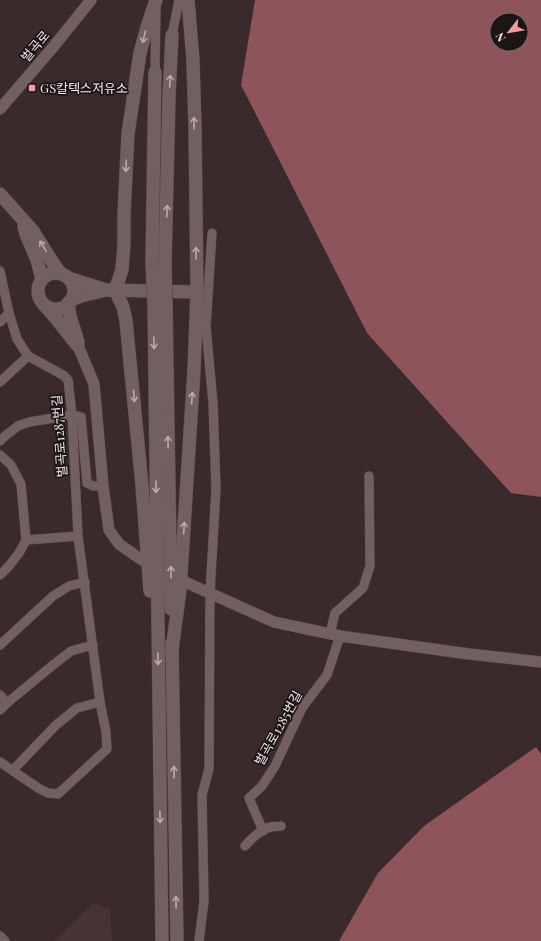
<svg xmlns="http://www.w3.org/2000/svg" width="541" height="941" font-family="'Playfair Display','Noto Sans KR',serif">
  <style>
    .built { fill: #483234 }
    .forest { fill: #8d555a; fill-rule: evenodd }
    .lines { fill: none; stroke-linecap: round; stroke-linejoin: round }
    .minor-casing { stroke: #544547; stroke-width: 10 }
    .tertiary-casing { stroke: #544547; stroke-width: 12 }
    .secondary-casing { stroke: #544547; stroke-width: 14 }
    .minor { stroke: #725f60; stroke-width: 9 }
    .tertiary { stroke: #725f60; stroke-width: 11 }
    .secondary { stroke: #725f60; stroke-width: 13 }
    .secondary-bridge-casing { stroke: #544547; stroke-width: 14; stroke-linecap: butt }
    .secondary-bridge { stroke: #725f60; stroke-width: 13 }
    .oneway { stroke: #baaaab }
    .poi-dot { fill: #f49aa3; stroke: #1c1515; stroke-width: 1.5 }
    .labels { text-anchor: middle; stroke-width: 3.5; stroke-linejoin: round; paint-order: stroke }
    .street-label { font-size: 13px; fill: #f4e8e9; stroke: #1c1515 }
    .poi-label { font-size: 13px; fill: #f4e8e9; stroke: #1c1515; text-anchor: start }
  </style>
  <rect width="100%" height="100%" fill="#3a2a2b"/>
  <!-- built -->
  <polygon class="built" points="93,903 110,909 112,941 54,941"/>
  <!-- forest -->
  <g class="forest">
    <path d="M255,0h286v497l-30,-4 -144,-160 -126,-248zM497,20h24v24h-24z"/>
    <polygon points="536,747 541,754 541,941 339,941 378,873 424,826"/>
  </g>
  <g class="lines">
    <!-- minor casing -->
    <g class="minor-casing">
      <g id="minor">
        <polyline points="172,35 179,0"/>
        <polyline points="155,72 156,9"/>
        <polyline points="0,271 9,313 17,339 28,356 63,375 68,380 72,415 78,536 100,702 106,732 107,749 58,794 48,793 38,788 0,762"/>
        <polyline points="0,322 9,313"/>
        <polyline points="0,382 28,356"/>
        <polyline points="0,441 5,436 18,426 29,422 72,415 81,417 87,483 93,486 103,486"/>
        <polyline points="0,455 11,465 21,484 26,540 19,553 9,566 0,575"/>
        <polyline points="26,540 78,536"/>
        <polyline points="330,634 335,613 363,588 370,566 369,476"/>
        <polyline points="0,645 53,596 69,586 85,582"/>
        <polyline points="0,695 7,703"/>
        <polyline points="0,710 7,703 53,665 71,651 93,645"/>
        <polyline points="13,770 56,725 77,708 100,702"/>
        <polyline points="263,831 249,798 262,786 275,766 302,708 327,675 340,636"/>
        <path d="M245,846c6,-7 16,-17 26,-19 3,-1 7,0 10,-1"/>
        <polyline points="0,936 5,941"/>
        <polyline points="199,941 204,901 202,795 209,769 210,593 216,489 213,403 206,327 212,233"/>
      </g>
    </g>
    <!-- tertiary casing -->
    <g class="tertiary-casing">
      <g id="tertiary">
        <polyline points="0,109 54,46 91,0"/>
        <polyline points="78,346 94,384 103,486 109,530 119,544 142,560"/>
        <polyline points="185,582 274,622 340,636 469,654 541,662"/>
      </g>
    </g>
    <!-- secondary casing -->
    <g class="secondary-casing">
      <g id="secondary">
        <polyline points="0,194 33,231 53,263 61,274"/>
        <polyline points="24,226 26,234 37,260 42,279"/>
        <polyline points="152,262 155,72"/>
        <polyline points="165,264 169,96 172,35"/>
        <circle cx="56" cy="291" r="18"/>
        <polyline points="68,278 106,290"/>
        <polyline points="115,290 123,307 126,321 142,485 150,591"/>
        <polyline points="115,290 122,270 124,244 124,214 128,134 140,53 147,27 156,0"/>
        <polyline points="71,300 81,296 106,290 197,292"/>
        <polyline points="68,303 70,316 78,342"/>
        <polyline points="154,304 162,941"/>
        <polyline points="166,304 171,609"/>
        <path d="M44,305c13,13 22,27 34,41"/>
        <polyline points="172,643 177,941"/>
        <polyline points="172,650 180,590 194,370 197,292 195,127 193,60 188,0"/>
      </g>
    </g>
    <!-- minor -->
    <use href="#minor" class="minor"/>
    <!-- tertiary -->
    <use href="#tertiary" class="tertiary"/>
    <!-- secondary -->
    <use href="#secondary" class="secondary"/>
    <!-- secondary-bridge casing -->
    <g class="secondary-bridge-casing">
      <g id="secondary-bridge">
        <polyline points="152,262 154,304"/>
        <polyline points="165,264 166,304"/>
      </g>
    </g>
    <!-- secondary-bridge -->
    <use href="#secondary-bridge" class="secondary-bridge"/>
  </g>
  <!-- one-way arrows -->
  <defs><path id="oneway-shaft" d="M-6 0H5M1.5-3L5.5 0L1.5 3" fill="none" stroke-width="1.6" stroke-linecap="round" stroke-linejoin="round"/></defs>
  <g class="oneway">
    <use href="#oneway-shaft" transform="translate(144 37) rotate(103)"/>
    <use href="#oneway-shaft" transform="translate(170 81) rotate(-87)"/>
    <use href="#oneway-shaft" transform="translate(194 123) rotate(-92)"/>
    <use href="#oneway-shaft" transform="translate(126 166) rotate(93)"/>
    <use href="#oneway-shaft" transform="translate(167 211) rotate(-89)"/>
    <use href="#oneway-shaft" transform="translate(43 246) rotate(-122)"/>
    <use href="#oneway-shaft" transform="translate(196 253) rotate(-91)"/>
    <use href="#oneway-shaft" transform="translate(154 343) rotate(89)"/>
    <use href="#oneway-shaft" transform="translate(134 396) rotate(85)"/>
    <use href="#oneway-shaft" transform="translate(192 398) rotate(-86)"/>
    <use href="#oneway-shaft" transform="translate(168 442) rotate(-91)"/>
    <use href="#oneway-shaft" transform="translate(156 487) rotate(89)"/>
    <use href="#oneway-shaft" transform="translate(184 528) rotate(-87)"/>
    <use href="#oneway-shaft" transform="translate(171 572) rotate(-91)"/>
    <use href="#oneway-shaft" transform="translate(158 659) rotate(89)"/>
    <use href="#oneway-shaft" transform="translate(174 772) rotate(-91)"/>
    <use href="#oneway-shaft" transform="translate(160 817) rotate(89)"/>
    <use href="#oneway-shaft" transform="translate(176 902) rotate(-91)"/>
  </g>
  <!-- markers -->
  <rect class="poi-dot" x="28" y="84" width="8" height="8" rx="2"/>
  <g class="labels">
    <!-- street labels -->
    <g class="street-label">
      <text transform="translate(35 46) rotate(-50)" y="5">벌곡로</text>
      <text transform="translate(59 436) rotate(-94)" y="5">벌곡로1287번길</text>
      <text transform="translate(278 728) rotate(-61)" y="5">벌곡로1285번길</text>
    </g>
    <!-- poi labels -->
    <g class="poi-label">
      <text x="40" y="93">GS칼텍스저유소</text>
    </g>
  </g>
  <!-- north arrow -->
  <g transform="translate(509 32) rotate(239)"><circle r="19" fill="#1c1515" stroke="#72696a"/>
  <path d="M0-3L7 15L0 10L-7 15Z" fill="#f49aa3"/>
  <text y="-6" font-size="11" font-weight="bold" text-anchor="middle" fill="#f4e8e9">N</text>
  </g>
</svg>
